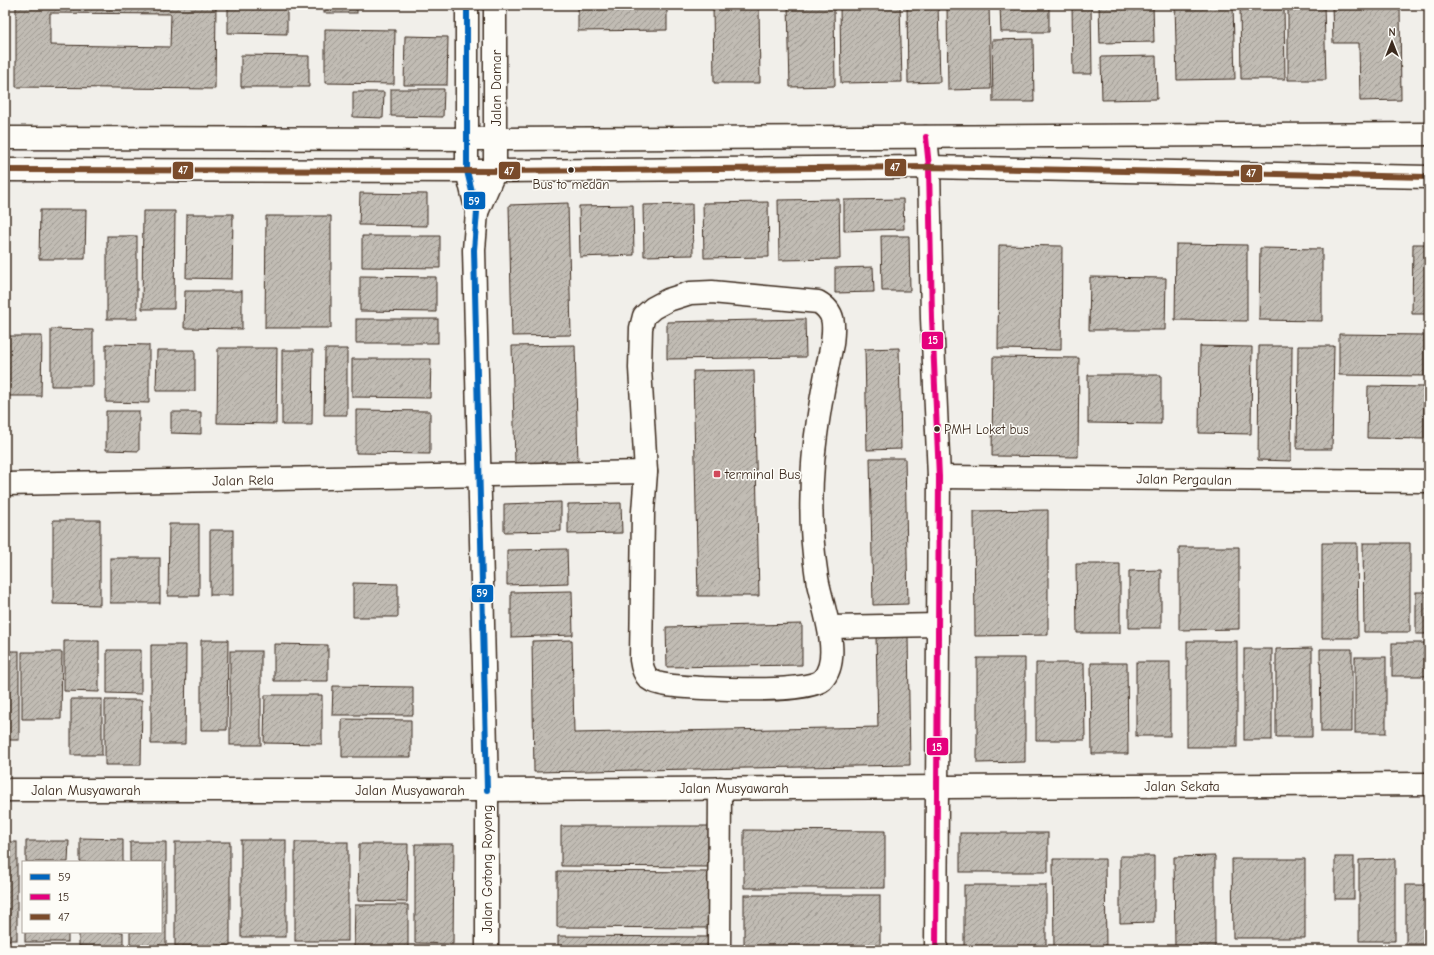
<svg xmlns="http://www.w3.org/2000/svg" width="1434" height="955" font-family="'Comic Neue',sans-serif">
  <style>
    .building { fill: url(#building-hatch); stroke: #3b2a1e; fill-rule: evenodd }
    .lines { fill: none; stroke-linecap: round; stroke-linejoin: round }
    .minor-casing { stroke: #3b2a1e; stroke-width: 25 }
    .highway-casing { stroke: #3b2a1e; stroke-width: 25 }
    .minor { stroke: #fdfcf7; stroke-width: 22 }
    .highway { stroke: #fdfcf7; stroke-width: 22 }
    .bus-1-casing { stroke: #fdfcf7; stroke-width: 9 }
    .bus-2-casing { stroke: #fdfcf7; stroke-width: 9 }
    .bus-3-casing { stroke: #fdfcf7; stroke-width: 9 }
    .bus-1 { stroke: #0065bd; stroke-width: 6 }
    .bus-2 { stroke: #e5007d; stroke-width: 6 }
    .bus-3 { stroke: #7a4b2a; stroke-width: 6 }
    .bus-dot { fill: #3b2a1e; stroke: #fdfcf7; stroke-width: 1.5 }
    .poi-dot { fill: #d1495b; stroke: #fdfcf7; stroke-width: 1.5 }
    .labels { text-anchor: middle; stroke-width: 3; stroke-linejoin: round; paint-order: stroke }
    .bus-label { font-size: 13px; fill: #3b2a1e; stroke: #fdfcf7 }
    .street-label { font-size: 14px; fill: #3b2a1e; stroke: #fdfcf7 }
    .poi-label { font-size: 14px; fill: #3b2a1e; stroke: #fdfcf7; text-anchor: start }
    .line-badge { stroke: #fdfcf7; stroke-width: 1.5 }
    .badge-label { font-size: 11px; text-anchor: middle; font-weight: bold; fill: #fff }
  </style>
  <defs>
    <pattern id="building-hatch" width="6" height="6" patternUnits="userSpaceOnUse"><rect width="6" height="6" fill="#c1bcb4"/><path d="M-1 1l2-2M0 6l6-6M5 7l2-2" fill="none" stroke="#9e9992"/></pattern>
  </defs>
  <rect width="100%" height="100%" fill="#f1efea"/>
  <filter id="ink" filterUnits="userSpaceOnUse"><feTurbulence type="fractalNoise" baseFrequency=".025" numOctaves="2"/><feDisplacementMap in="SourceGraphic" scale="8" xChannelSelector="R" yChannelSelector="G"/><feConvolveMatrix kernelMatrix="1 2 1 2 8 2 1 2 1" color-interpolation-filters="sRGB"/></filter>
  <g filter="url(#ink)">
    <!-- building -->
    <g class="building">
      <path d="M16,5h200l-1,84 -199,-2zM50,13l121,1 -1,33 -120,-2z"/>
      <polygon points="228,5 287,5 287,34 228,33"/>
      <rect x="324" y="5" width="33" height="8"/>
      <polygon points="578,5 667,5 667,30 578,31"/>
      <polygon points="713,5 759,5 760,83 714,83"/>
      <polygon points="788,5 834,5 835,86 790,87"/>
      <polygon points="840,5 900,5 902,82 841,83"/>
      <polygon points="907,5 938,5 940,82 908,83"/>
      <polygon points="947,5 989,5 991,89 948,90"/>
      <polygon points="1000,5 1049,5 1049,32 1001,32"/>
      <polygon points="1072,5 1091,5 1092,74 1073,74"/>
      <polygon points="1099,5 1153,5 1154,42 1100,43"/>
      <polygon points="1175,5 1233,5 1235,79 1177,80"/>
      <polygon points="1240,5 1284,5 1285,79 1241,79"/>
      <polygon points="1288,5 1324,5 1326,80 1288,80"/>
      <polygon points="1332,5 1400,5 1401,100 1360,101 1359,43 1333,43"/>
      <polygon points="325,29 395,30 394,84 325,83"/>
      <polygon points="405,36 448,37 447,85 404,85"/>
      <polygon points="1033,39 1034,102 993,102 992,40"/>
      <polygon points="241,55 309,56 309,87 241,87"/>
      <polygon points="1156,56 1157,99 1102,100 1101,57"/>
      <polygon points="391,89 444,89 443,117 391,116"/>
      <polygon points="353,92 384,92 383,118 353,117"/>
      <polygon points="360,193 427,194 427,226 359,225"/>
      <polygon points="839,199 840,259 779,260 778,200"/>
      <polygon points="903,199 904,229 844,231 844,200"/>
      <polygon points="768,202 769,257 704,258 703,203"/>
      <polygon points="568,203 571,335 512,336 509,205"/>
      <polygon points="692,204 693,255 644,256 643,205"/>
      <polygon points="633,205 634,255 580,257 579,206"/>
      <polygon points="40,210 86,210 85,259 39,259"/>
      <polygon points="143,211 175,211 174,309 142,309"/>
      <polygon points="187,214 233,214 232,279 186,278"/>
      <polygon points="266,216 331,216 331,328 265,328"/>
      <rect x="107" y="236" width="30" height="83"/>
      <polygon points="362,236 440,236 440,268 362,267"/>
      <polygon points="881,236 909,236 910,291 882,291"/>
      <polygon points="1176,244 1247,245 1247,321 1175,320"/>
      <polygon points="1413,244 1429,244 1429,314 1412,314"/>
      <polygon points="999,245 1062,246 1061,350 998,349"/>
      <polygon points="1260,248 1322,249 1322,321 1259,320"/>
      <polygon points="873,267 874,292 835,293 835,268"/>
      <polygon points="360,276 436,277 436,312 360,311"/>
      <polygon points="1090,277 1166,278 1165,330 1089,330"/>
      <polygon points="185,291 242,291 242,329 184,328"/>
      <rect x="356" y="319" width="82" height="24"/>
      <polygon points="805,319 806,357 667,359 667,322"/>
      <polygon points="51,329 93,330 93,386 51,386"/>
      <polygon points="1339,334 1424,335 1424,376 1339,375"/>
      <polygon points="6,336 42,336 41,396 6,396"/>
      <polygon points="106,344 149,345 149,403 106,402"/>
      <polygon points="575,345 578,463 515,464 512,346"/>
      <polygon points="1200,346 1252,347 1251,434 1199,433"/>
      <polygon points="1259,346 1292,346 1291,461 1258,460"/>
      <polygon points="1298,346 1334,346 1332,449 1297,449"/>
      <polygon points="218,348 277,348 276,424 217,423"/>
      <polygon points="899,348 901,449 867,450 865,349"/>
      <polygon points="325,349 347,349 347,415 324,415"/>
      <polygon points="157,350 195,350 195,391 156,391"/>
      <polygon points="282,350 313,350 312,425 282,425"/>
      <polygon points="993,357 1079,358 1078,457 992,456"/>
      <polygon points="352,359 431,359 430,398 352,397"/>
      <polygon points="754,370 759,596 698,596 693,371"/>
      <polygon points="1088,375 1161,375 1161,424 1088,423"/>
      <polygon points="1368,386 1424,387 1424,439 1367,438"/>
      <polygon points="356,410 430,411 430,454 356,453"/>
      <polygon points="106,411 139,411 139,451 106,450"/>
      <polygon points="171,412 201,412 201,434 171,433"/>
      <polygon points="870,458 905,458 908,604 873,605"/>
      <polygon points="561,502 561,531 504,532 504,504"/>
      <polygon points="621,503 622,533 568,534 568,504"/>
      <polygon points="1048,510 1048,635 975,636 974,511"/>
      <polygon points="53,520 100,520 100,605 53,604"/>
      <polygon points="169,524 199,524 199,596 168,596"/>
      <rect x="210" y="530" width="23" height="65"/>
      <polygon points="1322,543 1357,543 1358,638 1322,638"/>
      <polygon points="1363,543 1410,543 1410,632 1364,632"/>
      <polygon points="1179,547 1239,547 1239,629 1179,630"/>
      <polygon points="567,549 568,583 507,585 507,550"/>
      <rect x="110" y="558" width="50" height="45"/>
      <polygon points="1076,564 1120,564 1120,633 1077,633"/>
      <polygon points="1161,570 1161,628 1129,628 1129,571"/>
      <polygon points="353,583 398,584 398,617 353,617"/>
      <polygon points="572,591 573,635 511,637 511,592"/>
      <rect x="1416" y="592" width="13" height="42"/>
      <polygon points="802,624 802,665 667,667 666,627"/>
      <polygon points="876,636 908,636 910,765 534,772 532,641 572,640 574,733 878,727"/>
      <polygon points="201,640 228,640 227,730 201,730"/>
      <polygon points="64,641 99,641 99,692 64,691"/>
      <rect x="1187" y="641" width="50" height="106"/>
      <rect x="1392" y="643" width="37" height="33"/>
      <polygon points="274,644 328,645 328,681 274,681"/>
      <polygon points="151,645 186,645 185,744 151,744"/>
      <polygon points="1312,648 1312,737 1276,737 1276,649"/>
      <rect x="1244" y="649" width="28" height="91"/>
      <polygon points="1320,649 1352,649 1352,732 1321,732"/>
      <polygon points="107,650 141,650 141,694 107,693"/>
      <rect x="5" y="651" width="14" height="89"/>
      <rect x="230" y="651" width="31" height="94"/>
      <polygon points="22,652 62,652 61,719 22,719"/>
      <rect x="1355" y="657" width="31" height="76"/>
      <polygon points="977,658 1025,658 1025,762 977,763"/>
      <rect x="1136" y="662" width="34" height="74"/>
      <polygon points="1036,663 1084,663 1085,740 1036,740"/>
      <polygon points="1091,663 1127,663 1128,754 1092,754"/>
      <polygon points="333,686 413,687 413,715 332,715"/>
      <polygon points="265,695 322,695 322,744 264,743"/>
      <rect x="71" y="699" width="31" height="56"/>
      <polygon points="105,700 142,700 141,765 105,765"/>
      <polygon points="342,719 411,720 411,757 342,757"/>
      <polygon points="561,826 709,826 709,867 561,866"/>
      <polygon points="744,830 885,831 885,888 744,888"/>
      <rect x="960" y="833" width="88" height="39"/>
      <polygon points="80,838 123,839 123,862 80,862"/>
      <rect x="241" y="840" width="45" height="97"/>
      <polygon points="26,841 69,841 68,862 26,862"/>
      <rect x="5" y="842" width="12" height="98"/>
      <polygon points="130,842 166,842 166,947 130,947 130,932 161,932 161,862 130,862"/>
      <rect x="175" y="842" width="55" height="104"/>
      <rect x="295" y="842" width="53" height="99"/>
      <polygon points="359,844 408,844 407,902 358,901"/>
      <polygon points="415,844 454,844 453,944 415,943"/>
      <polygon points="1120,856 1154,856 1154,922 1120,923"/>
      <polygon points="1215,856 1215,950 1175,950 1174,857"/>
      <rect x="1335" y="857" width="19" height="42"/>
      <polygon points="1053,859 1105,859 1106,950 1054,950"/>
      <polygon points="1232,859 1305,859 1305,938 1233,938"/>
      <polygon points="1395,859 1395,941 1359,941 1359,860"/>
      <polygon points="557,871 710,872 709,928 557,927"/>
      <rect x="964" y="885" width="82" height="65"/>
      <rect x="1406" y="885" width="23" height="59"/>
      <rect x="744" y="895" width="136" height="55"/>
      <polygon points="355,905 408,905 408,948 354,948"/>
      <rect x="25" y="932" width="43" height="10"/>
      <polygon points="79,932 123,932 123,947 79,946"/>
      <polygon points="558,936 708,937 708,950 558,950"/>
    </g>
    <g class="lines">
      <!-- minor casing -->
      <g class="minor-casing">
        <g id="minor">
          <polyline points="467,5 467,171 477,212 474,250 487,790 487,950"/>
          <polyline points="926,137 929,167 932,318 939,477 936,950"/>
          <polyline points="477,212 495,171 495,5"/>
          <path d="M712,292l106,10c18,10 16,24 14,42 -17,81 -28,151 -15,234 4,26 27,80 5,102 -14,13 -98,9 -119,8 -13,-1 -44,-1 -54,-9 -5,-5 -7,-11 -8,-19l2,-148 3,-40 -6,-104 1,-40 3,-12 9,-8 15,-8 22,-7z"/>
          <polyline points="939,477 1429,481"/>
          <polyline points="5,484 646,472"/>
          <polyline points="830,627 938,625"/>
          <polyline points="5,790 487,790 1429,784"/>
          <polyline points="719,950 720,788"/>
        </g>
      </g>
      <!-- highway casing -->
      <g class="highway-casing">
        <g id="highway">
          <polyline points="5,138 496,139 1429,134"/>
          <polyline points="5,170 495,171 929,167 1429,177"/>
        </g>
      </g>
      <!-- minor -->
      <use href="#minor" class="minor"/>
      <!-- highway -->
      <use href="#highway" class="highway"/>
      <!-- bus-1 casing -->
      <g class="bus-1-casing">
        <polyline id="bus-1" points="467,5 467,171 477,212 474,250 487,790"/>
      </g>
      <!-- bus-2 casing -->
      <g class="bus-2-casing">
        <polyline id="bus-2" points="926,137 929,167 932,318 939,477 936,950"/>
      </g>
      <!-- bus-3 casing -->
      <g class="bus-3-casing">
        <polyline id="bus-3" points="5,170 495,171 929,167 1429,177"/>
      </g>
      <!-- bus-1 -->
      <use href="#bus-1" class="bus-1"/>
      <!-- bus-2 -->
      <use href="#bus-2" class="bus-2"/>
      <!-- bus-3 -->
      <use href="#bus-3" class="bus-3"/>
    </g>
  </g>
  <!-- markers -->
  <g class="bus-dot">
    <circle cx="571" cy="170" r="3.5"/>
    <circle cx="937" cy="429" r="3.5"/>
  </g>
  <rect class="poi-dot" x="713" y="470" width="8" height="8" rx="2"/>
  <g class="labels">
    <!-- bus labels -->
    <g class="bus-label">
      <text x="571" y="189">Bus to medan</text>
      <text x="944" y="434" text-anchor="start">PMH Loket bus</text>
    </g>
    <!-- street labels -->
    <g class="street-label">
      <text transform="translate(496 88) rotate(-90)" y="5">Jalan Damar</text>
      <text transform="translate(1184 479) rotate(1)" y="5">Jalan Pergaulan</text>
      <text transform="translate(243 480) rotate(-1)" y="5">Jalan Rela</text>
      <text x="1182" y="791">Jalan Sekata</text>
      <text x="734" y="793">Jalan Musyawarah</text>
      <text x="86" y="795">Jalan Musyawarah</text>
      <text x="410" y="795">Jalan Musyawarah</text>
      <text transform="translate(487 869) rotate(-90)" y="5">Jalan Gotong Royong</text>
    </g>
    <!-- poi labels -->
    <g class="poi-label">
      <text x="725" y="479">terminal Bus</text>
    </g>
  </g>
  <g class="line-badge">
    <rect x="884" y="158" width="23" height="19" rx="4" fill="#7a4b2a"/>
    <rect x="172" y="161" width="22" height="19" rx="4" fill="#7a4b2a"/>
    <rect x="498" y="161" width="23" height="19" rx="4" fill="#7a4b2a"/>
    <rect x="1240" y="164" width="23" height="19" rx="4" fill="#7a4b2a"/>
    <rect x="463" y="191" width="23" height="19" rx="4" fill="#0065bd"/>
    <rect x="921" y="331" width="23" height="19" rx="4" fill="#e5007d"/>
    <rect x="471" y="584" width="23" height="19" rx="4" fill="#0065bd"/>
    <rect x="926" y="737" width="23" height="19" rx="4" fill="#e5007d"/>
  </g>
  <g class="badge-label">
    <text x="895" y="171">47</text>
    <text x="183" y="174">47</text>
    <text x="509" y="175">47</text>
    <text x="1251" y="177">47</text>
    <text x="474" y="205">59</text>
    <text x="933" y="344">15</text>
    <text x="482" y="597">59</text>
    <text x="937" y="751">15</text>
  </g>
  <!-- margin -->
  <rect width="1434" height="955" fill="none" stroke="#fdfcf7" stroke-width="20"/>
  <rect x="10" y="10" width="1414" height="935" fill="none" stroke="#3b2a1e" stroke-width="1.5" filter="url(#ink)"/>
  <!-- legend -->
  <rect x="22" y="861" width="140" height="72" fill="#fdfcf7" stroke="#afa8a0"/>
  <rect x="30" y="874" width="20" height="6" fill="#0065bd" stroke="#afa8a0"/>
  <text x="58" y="881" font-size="12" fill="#3b2a1e">59</text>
  <rect x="30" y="894" width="20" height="6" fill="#e5007d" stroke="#afa8a0"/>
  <text x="58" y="901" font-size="12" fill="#3b2a1e">15</text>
  <rect x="30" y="914" width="20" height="6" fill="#7a4b2a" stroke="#afa8a0"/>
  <text x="58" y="921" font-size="12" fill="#3b2a1e">47</text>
  <!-- north arrow -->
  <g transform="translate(1392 42)" stroke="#fdfcf7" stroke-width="3" paint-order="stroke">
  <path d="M0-3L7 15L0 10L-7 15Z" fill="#3b2a1e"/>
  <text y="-6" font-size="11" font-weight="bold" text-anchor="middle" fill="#3b2a1e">N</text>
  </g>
</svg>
